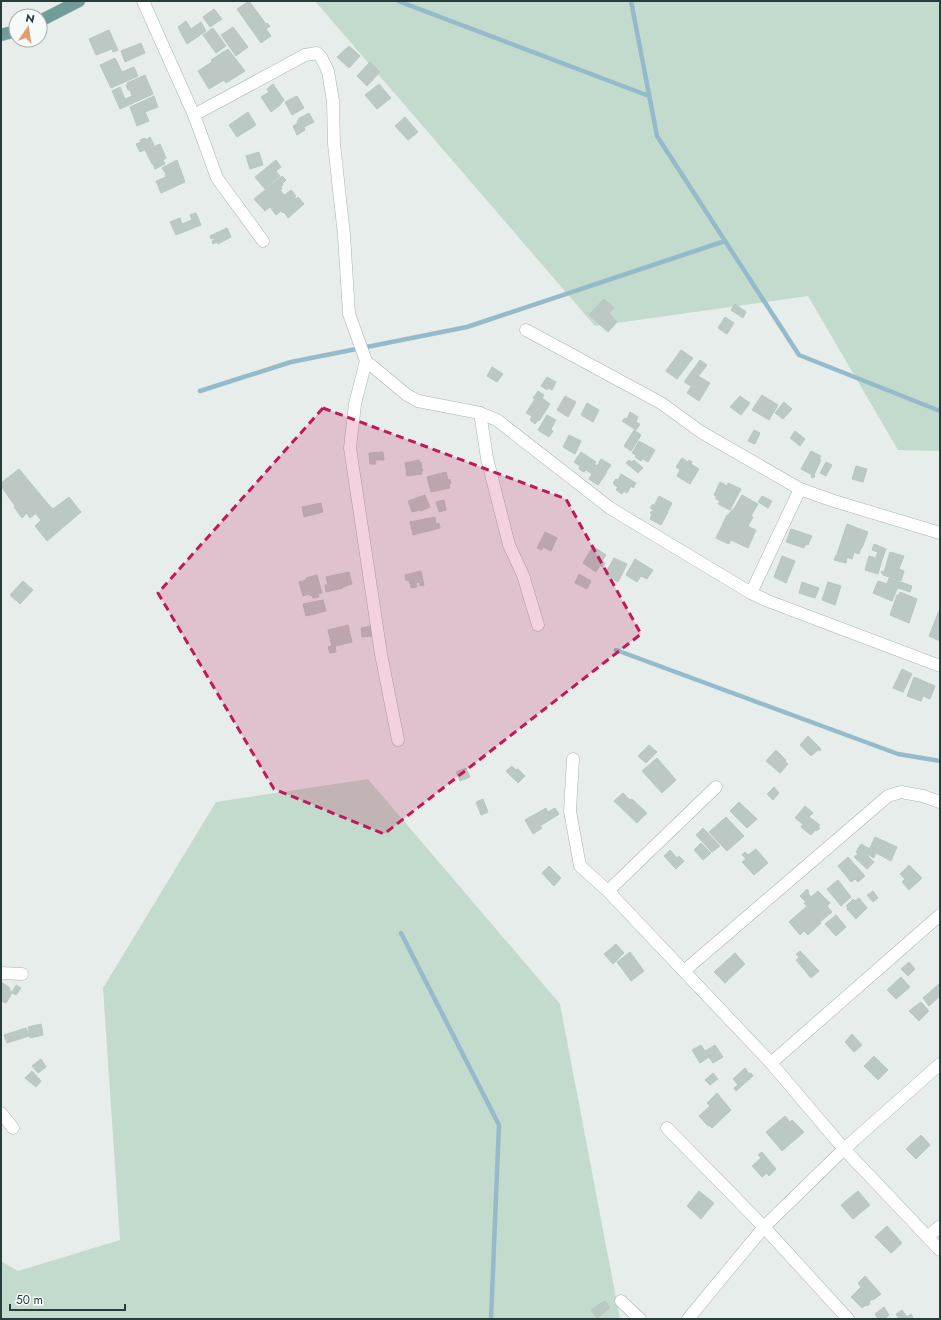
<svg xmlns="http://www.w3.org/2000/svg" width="941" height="1320" font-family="Jost,sans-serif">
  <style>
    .green { fill: #c2dbcc }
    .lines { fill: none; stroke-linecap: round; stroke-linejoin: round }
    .stream { stroke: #95bbcb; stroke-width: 4.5 }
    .building { fill: #bcc8c4; stroke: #b9c6c3 }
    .minor-casing { stroke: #a9b5b3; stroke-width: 13 }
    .major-casing { stroke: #c3c9c8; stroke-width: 13 }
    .minor { stroke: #fff; stroke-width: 12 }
    .major { stroke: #709d98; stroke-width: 12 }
    .marked { fill: #c2185b; fill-opacity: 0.2; stroke: #c2185b; stroke-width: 3; stroke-dasharray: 8 5; stroke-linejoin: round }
  </style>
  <rect width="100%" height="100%" fill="#e6edeb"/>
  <!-- green -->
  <g class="green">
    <polygon points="315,1 940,1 940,451 898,450 808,296 595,326"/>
    <polygon points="368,779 560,1004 620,1319 1,1319 1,1261 18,1271 120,1240 103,988 216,802"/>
  </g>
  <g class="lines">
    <!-- stream -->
    <g class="stream">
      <polyline points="398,1 649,96"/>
      <polyline points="631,1 657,136 799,355 940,411"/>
      <polyline points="200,391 291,362 467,327 725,241"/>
      <polyline points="616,650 898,754 940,761"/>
      <polyline points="401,933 499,1125 491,1319"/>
    </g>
  </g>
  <!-- building -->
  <g class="building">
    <polygon points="249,1 266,24 267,23 270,26 266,29 271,36 261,43 237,9"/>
    <polygon points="214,9 222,19 210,27 203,17"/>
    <polygon points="186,21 191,29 182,35 178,27"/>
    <polygon points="201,22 206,31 187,44 182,35"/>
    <polygon points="233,27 248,47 236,56 221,35"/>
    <polygon points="213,28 226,46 216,53 203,35"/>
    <polygon points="109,30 118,50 113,52 112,49 96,55 89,39"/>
    <polygon points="141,43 145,53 125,62 121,51"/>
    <polygon points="349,46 360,56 349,68 337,57"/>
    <polygon points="228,49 245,71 226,83 224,80 209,89 198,71 212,62 211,60"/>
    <polygon points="115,58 122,72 134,67 138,76 111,88 100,65"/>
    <polygon points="370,62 380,72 367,86 357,76"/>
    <polygon points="145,75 153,94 120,109 112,91 120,87 125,99 132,96 130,90 128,90 126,85 128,85 127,83"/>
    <polygon points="273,84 284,100 279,106 267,89"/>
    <polygon points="379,84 391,98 377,109 365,95"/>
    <polygon points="269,92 279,106 271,112 261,97"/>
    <polygon points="154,96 158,107 145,112 149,121 137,126 130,107"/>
    <polygon points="297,96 304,108 292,115 285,102"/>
    <polygon points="248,112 256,125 237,137 229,125"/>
    <polygon points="309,113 314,122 304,127 305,130 297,135 293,126 298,123 297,121 299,120 298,119"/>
    <polygon points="405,117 418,132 408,140 395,126"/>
    <polygon points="150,137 154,145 140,152 136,144 141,142 140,140 145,138 146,140"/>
    <polygon points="160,144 166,158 163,160 165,164 155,169 153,164 152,164 145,150"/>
    <polygon points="259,152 263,165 250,169 246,156"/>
    <polygon points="177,160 185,182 161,193 156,181 166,177 165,174 166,174 162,168"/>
    <polygon points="276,160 281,167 276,171 280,176 265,189 255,177"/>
    <polygon points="282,176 286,180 282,184 283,185 281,187 282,189 280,190 285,196 265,211 254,199"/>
    <polygon points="291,190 296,196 294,197 296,199 298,197 304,204 288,218 284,212 283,213 281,211 276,215 270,207"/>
    <polygon points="196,213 201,225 176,235 170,222 180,218 182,224 192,220 190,215"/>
    <polygon points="227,228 231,237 218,244 217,242 213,244 212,241 215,240 214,238 211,239 210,236"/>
    <polygon points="604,299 614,308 609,313 617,322 608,332 589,315"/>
    <polygon points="735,304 746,312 743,318 731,310"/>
    <polygon points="725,317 734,323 727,334 718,328"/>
    <polygon points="681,350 693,358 677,379 666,371"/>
    <polygon points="700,360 707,365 691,386 684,382"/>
    <polygon points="492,367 503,374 497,382 487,376"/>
    <polygon points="698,376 710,383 699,401 687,393"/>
    <polygon points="547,377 556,382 552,390 548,388 547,390 541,386"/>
    <polygon points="538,391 544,395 542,398 550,404 539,421 538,420 535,424 530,420 532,416 526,413 535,399 533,398"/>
    <polygon points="762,395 778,405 769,420 752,410"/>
    <polygon points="565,396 576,402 568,417 557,410"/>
    <polygon points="740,396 750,403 741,415 730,407"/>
    <polygon points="784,402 792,409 783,419 775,413"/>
    <polygon points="587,403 599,410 593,422 581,415"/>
    <polygon points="630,412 638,417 636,422 640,424 636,430 622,421 625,418 627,419"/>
    <polygon points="547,415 556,420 551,429 553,431 549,437 538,430"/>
    <polygon points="634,430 641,435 631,451 624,446"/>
    <polygon points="754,430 760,433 755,444 748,441"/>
    <polygon points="795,431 805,439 800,446 790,438"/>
    <polygon points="569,435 581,441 575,454 563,447"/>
    <polygon points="639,441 655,450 648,462 643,459 641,461 635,457 636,455 632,453"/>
    <polygon points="811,451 821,456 819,459 821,460 814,475 815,476 813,478 811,477 812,475 801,469"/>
    <polygon points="383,452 384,460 375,460 376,464 370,464 369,453"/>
    <polygon points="581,452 596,462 589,472 586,470 584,472 579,469 580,466 574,462"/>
    <polygon points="682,458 688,462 689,460 692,462 691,464 699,469 690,484 677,476 680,470 676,467"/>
    <polygon points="601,459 611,465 606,472 597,466"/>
    <polygon points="419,460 419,463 421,462 422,467 420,467 422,468 423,471 421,471 422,474 407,476 405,463"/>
    <polygon points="629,460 632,462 634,460 643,468 638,473 626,463"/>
    <polygon points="826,462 832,465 826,476 820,473"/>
    <polygon points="594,464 607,472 598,485 589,479 592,474 589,472"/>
    <polygon points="856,466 867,469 863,482 852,479"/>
    <polygon points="19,469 48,504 30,518 27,513 22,518 14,507 15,506 1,486 1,483"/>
    <polygon points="446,472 448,480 450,479 451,484 449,484 450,488 431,492 427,477"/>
    <polygon points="621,474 636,483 633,488 631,486 627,493 624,491 622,494 616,490 618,487 614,485 615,484 613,483 616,479 618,480"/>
    <polygon points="720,482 727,486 728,483 741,489 730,510 718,504 720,501 716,499 716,496 714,495"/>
    <polygon points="425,495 430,507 421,511 420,510 412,512 408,501"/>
    <polygon points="742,495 758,504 751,516 753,517 748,526 741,523 742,521 728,515 733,509 734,509"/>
    <polygon points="659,496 672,503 668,511 655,504"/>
    <polygon points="762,496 772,501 768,508 758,502"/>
    <polygon points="69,497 81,512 47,541 35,526 41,520 36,514 48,504 53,509"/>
    <polygon points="444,500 446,510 439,512 436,502"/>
    <polygon points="321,503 323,512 304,517 302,507"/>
    <polygon points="653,504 668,512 661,525 650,519 652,514 650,513 652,511 653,511 654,510 650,508"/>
    <polygon points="727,515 742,521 741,523 756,530 748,548 731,540 729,544 716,538"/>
    <polygon points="435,517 436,524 439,523 440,528 413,535 410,522"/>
    <polygon points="847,524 868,532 862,548 861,548 859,554 854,552 852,559 837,554"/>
    <polygon points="791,529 812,536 808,545 806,544 804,548 786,542"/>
    <polygon points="545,532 557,538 551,551 543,547 542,550 537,548"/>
    <polygon points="874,544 886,549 882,560 876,557 878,552 872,550"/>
    <polygon points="593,546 606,555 602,561 605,563 603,567 600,565 596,572 583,563"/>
    <polygon points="890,552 904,556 899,569 904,571 901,581 883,575 883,573 881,573 882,571 884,572"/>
    <polygon points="836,555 847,558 846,563 834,560"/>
    <polygon points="782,556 795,561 786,583 774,577"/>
    <polygon points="869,556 882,560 878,574 865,570"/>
    <polygon points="614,558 627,564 618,582 605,574"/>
    <polygon points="635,559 653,570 647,579 641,576 637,582 626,575"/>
    <polygon points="421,571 424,585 420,586 419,582 416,583 417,587 411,588 409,580 406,581 405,575"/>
    <polygon points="349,572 352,584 343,587 343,588 326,592 325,585 328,585 326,577"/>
    <polygon points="579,574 591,581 587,589 575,583"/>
    <polygon points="317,575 322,593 318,594 319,597 313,598 312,595 310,596 309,594 303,596 299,582 306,580 306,578"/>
    <polygon points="889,578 900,582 892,601 873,593 878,581 887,584"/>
    <polygon points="23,581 33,590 20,604 10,595"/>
    <polygon points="802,582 819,588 815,598 799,593"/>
    <polygon points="828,582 841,586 835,605 822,600"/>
    <polygon points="901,582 912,586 910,592 898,588"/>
    <polygon points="900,592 917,599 909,623 890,615 897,595 899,595"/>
    <polygon points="323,600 326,611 306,616 303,604"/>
    <polygon points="939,611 940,611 940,641 929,636"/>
    <polygon points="348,625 352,642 332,647 328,630"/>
    <polygon points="371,626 373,636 362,637 361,628"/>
    <polygon points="331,646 335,646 336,652 330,653 328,647"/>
    <polygon points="902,669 912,674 903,692 893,688"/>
    <polygon points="914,677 935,686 930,699 923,696 921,701 907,696"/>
    <polygon points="808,736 821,749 820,751 818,750 811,756 800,745"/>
    <polygon points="649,745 657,752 646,763 638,756"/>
    <polygon points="776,750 786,760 785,761 788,764 780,773 766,761"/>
    <polygon points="657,758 676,780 662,793 642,771"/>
    <polygon points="512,766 516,770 518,769 525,776 518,783 506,771"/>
    <polygon points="466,768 470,777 460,781 456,772"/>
    <polygon points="774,787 779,793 773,800 767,794"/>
    <polygon points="623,793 630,800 631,799 633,800 647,813 637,823 614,801"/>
    <polygon points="483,799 488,812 481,815 476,802"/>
    <polygon points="739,802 757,819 747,828 730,811"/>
    <polygon points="805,806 813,813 809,817 820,825 818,827 820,828 817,831 815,830 811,835 801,827 803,824 795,818"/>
    <polygon points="546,808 548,812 555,808 559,814 540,826 542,828 533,834 525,820"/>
    <polygon points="726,817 744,836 727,851 709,832"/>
    <polygon points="703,828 720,846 712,852 696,835"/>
    <polygon points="875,837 897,847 891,861 876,853 874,858 867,854"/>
    <polygon points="701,843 711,853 703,860 694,850"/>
    <polygon points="861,844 870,849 867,855 874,862 867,869 854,857 858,854 856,852"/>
    <polygon points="756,849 768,863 754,875 742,862 746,859 742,855 745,852 748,855"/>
    <polygon points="670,850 677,858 679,856 684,861 676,869 664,856"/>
    <polygon points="848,857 865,876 858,882 855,879 851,882 838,866"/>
    <polygon points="909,865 922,878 909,890 902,882 905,879 900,874"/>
    <polygon points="549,866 561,878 554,886 542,873"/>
    <polygon points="838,880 851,897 841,906 827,889"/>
    <polygon points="807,889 809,892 808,893 811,897 818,891 830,903 827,906 832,912 820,922 804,903 806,902 800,896"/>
    <polygon points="873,891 878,898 873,902 867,895"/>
    <polygon points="859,898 867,908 856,919 847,909 848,908 846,906 853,899 855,901"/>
    <polygon points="806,907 821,923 808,935 804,931 800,935 789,922"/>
    <polygon points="836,915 846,927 836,936 825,924"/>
    <polygon points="616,944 624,953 613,964 604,954"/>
    <polygon points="800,951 819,971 811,978 796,960 799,957 796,954"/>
    <polygon points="630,952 644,971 631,981 617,962"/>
    <polygon points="735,953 745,964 725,983 714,972"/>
    <polygon points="909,962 915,969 908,976 901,969"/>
    <polygon points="901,977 910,987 896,999 887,990"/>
    <polygon points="1,982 10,988 9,990 12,992 16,985 21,988 16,995 12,993 6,1003 1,1001"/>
    <polygon points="940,983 940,996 929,1006 923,998"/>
    <polygon points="921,1002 929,1011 919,1021 909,1011"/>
    <polygon points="41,1024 43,1035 30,1038 28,1027"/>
    <polygon points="26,1028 29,1036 7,1043 4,1035"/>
    <polygon points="852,1034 862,1045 854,1052 845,1042"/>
    <polygon points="701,1045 705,1051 715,1045 723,1057 713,1063 709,1057 700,1063 692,1050"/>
    <polygon points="874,1056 888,1070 878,1080 864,1066"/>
    <polygon points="41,1059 46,1067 38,1073 32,1066"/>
    <polygon points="745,1068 749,1074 751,1073 753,1076 736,1091 734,1088 738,1085 733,1079"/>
    <polygon points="32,1071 41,1081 36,1087 25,1078"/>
    <polygon points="713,1073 718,1079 710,1085 705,1080"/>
    <polygon points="717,1093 731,1110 712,1128 709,1125 708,1126 699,1116 710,1106 707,1103"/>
    <polygon points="785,1116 790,1122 792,1120 804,1132 782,1151 766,1132"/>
    <polygon points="921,1135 930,1145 916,1159 906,1149"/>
    <polygon points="762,1152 776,1169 769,1176 767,1173 762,1177 752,1166 761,1158 758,1155"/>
    <polygon points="699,1191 714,1203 701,1219 687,1206"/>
    <polygon points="858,1191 870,1205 853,1219 841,1205"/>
    <polygon points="887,1226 902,1243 891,1253 875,1237"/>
    <polygon points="865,1276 881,1294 873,1300 872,1299 869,1302 870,1304 867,1306 866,1305 862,1308 851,1297 861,1287 858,1283"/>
    <polygon points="605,1301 610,1308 597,1318 591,1310"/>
    <polygon points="884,1307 889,1315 885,1319 878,1319 875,1314"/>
    <polygon points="902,1310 907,1317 911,1314 913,1318 911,1319 899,1319 896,1314"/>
  </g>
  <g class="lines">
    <!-- minor casing -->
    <g class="minor-casing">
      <g id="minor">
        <polyline points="143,1 194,115 217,178 263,241"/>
        <polyline points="194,115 305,55 317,53 321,57 328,71 333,101 334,144 344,235 349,314 366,361 407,395 418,401 480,413 497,420 610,508 751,593 768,601 940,666"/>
        <polyline points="526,330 661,403 701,432 800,489 834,501 940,533"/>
        <polyline points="366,361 355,404 350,448 381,654 398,740"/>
        <polyline points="480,413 487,458 509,545 523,575 538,625"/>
        <polyline points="751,593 800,489"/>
        <polyline points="573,759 570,811 580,866 608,891 771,1063 844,1149 940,1250"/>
        <polyline points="608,891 716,787"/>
        <polyline points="684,971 888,796 901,792 923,796 940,802"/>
        <polyline points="1,973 22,974"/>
        <polyline points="771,1063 940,915"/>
        <polyline points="1,1113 13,1128"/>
        <polyline points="667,1128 764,1227 848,1319"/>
        <polyline points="928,1237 940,1226"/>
        <polyline points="621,1301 640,1319"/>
        <polyline points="688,1319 764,1227 844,1149 940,1064"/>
      </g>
    </g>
    <!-- major casing -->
    <g class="major-casing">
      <g id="major">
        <polyline points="40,21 79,1"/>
        <polyline points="1,35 16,31"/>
      </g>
    </g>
    <!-- minor -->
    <use href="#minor" class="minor"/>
    <!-- major -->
    <use href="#major" class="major"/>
  </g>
  <!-- marked area -->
  <path class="marked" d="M323,408l243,91 75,135 -257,200 -110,-45 -116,-196z"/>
  <!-- border -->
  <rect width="941" height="1320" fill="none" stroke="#273d3b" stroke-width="4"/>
  <!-- north arrow -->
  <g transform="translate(28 28) rotate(13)"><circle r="19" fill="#f6faf9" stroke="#a3aead"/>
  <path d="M0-3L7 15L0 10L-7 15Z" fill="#e29c6f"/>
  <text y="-6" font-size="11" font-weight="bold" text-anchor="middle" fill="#273d3b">N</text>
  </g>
  <!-- scale -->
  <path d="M10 1304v6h115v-6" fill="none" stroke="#273d3b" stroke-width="2"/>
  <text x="16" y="1304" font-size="12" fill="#273d3b" stroke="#f6faf9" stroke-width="3" paint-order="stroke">50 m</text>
</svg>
